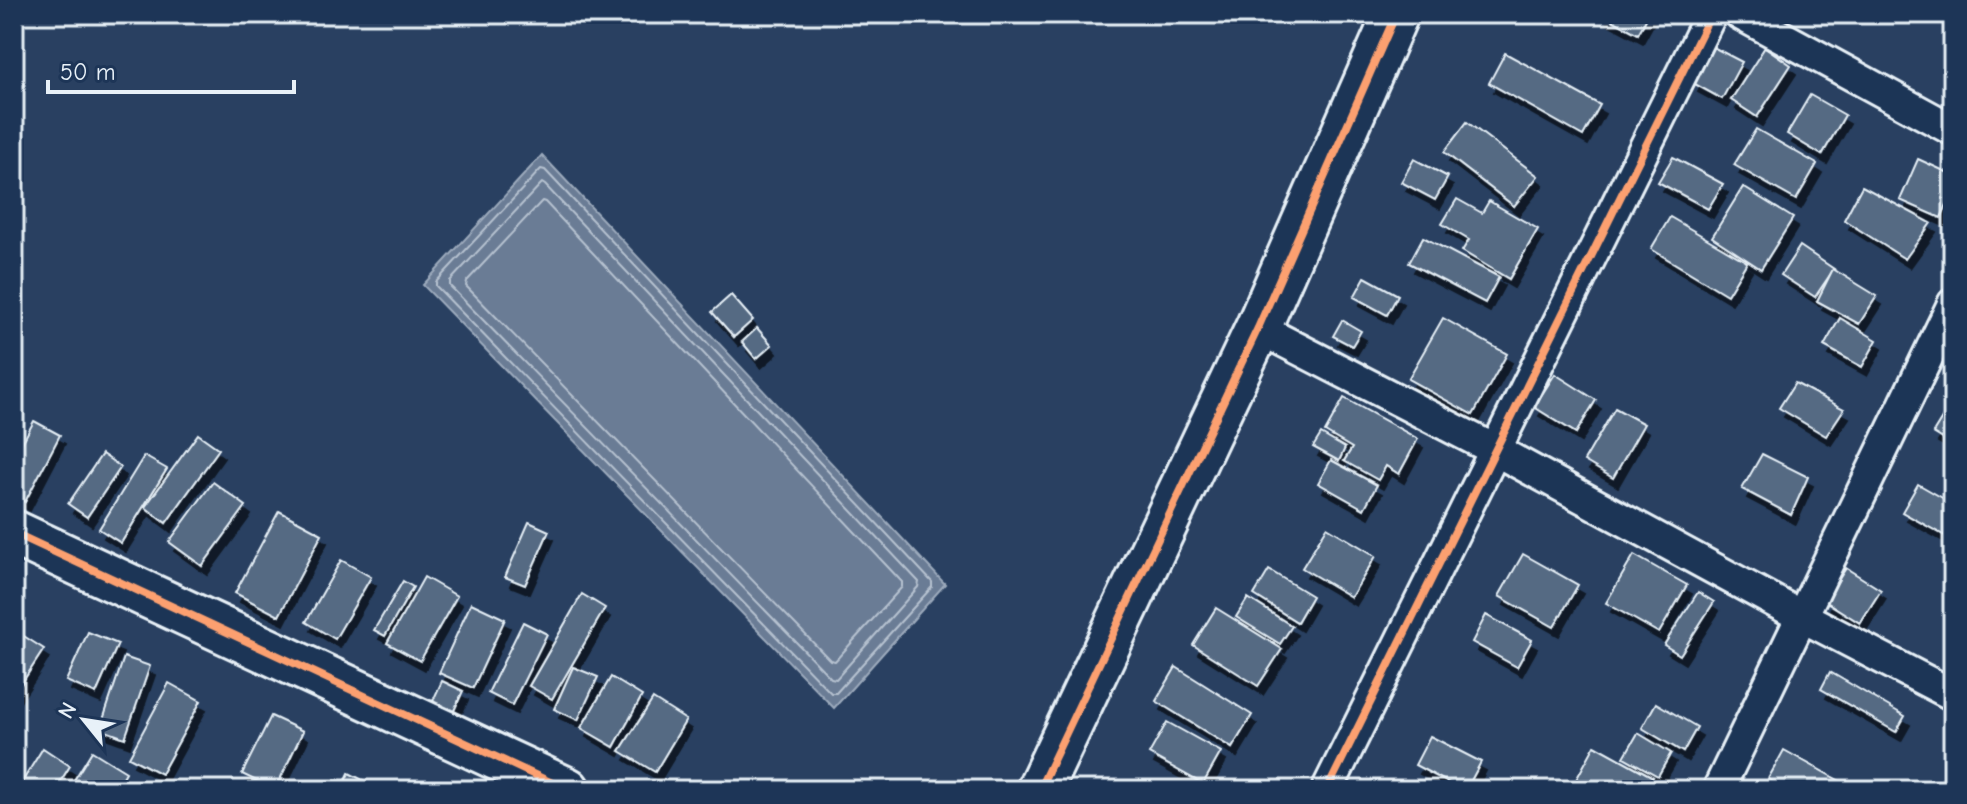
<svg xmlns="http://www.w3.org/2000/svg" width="1967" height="804" font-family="'Comic Neue',sans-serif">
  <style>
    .water { fill: #6b7c95; stroke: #9dabbd; stroke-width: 2 }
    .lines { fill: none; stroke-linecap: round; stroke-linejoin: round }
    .shore { stroke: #b6c2d0; stroke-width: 2 }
    .building { fill: #556a83; stroke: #e8f1f8; stroke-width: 2; filter: url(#shadow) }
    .street-casing { stroke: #e8f1f8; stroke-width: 36 }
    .secondary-casing { stroke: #e8f1f8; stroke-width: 50 }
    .street { stroke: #1d3557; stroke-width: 30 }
    .secondary { stroke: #1d3557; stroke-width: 44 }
    .cycleway-casing { stroke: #1d3557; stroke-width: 13 }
    .cycleway { stroke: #fca06f; stroke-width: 8 }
  </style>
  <defs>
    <filter id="shadow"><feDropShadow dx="5" dy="9" stdDeviation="0" flood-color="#0009"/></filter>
  </defs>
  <rect width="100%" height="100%" fill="#294061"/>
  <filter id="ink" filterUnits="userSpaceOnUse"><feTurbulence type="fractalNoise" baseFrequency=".0125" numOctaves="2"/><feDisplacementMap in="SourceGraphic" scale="16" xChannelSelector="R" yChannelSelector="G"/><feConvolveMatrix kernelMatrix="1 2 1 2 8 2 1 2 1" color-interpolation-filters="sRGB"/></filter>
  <g filter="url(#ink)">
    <!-- water -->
    <polygon class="water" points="542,155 945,584 834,708 423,285"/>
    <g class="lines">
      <!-- shore -->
      <g class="shore">
        <polygon points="541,169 545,170 932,582 932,587 836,693 831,693 436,286 436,282"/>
        <polygon points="542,183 545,185 919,582 918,587 836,679 831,678 450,286 450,281"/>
        <polygon points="542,201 545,202 902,582 902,587 835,661 830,660 466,286 467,281"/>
      </g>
    </g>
    <!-- building -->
    <g class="building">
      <polygon points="1601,14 1649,14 1638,34"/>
      <polygon points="1713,47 1742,62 1722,99 1693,83"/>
      <polygon points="1765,47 1791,65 1757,117 1731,100"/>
      <polygon points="1505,53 1600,105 1583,136 1489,83"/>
      <polygon points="1810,95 1845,115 1822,155 1787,134"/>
      <polygon points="1467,122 1538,176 1514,206 1444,152"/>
      <polygon points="1756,129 1817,164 1796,200 1734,165"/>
      <polygon points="1673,157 1723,184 1708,209 1658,182"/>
      <polygon points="1414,159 1448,177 1435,200 1401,182"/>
      <polygon points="1918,159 1953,175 1953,191 1941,218 1900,200"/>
      <polygon points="1862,186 1931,223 1905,259 1844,220"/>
      <polygon points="1743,187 1793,218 1761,269 1712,237"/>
      <polygon points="1457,199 1482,213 1489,201 1538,229 1509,279 1462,251 1469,240 1442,224"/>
      <polygon points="1670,217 1747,262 1727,295 1651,249"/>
      <polygon points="1423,237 1499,277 1485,303 1409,263"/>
      <polygon points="1800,246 1834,269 1815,297 1781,275"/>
      <polygon points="1833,269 1877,296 1859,324 1817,301"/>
      <polygon points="1365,277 1398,295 1387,315 1354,297"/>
      <polygon points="731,295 753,320 734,337 712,312"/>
      <polygon points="1443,318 1507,354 1473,415 1408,379"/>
      <polygon points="1840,318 1877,340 1862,367 1824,346"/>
      <polygon points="1342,320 1361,331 1352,346 1333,336"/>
      <polygon points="757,328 772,345 756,359 742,342"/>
      <polygon points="1555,374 1596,400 1576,433 1534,407"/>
      <polygon points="1795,383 1844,409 1826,436 1779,408"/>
      <polygon points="1344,398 1418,439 1399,474 1386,466 1378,480 1344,461 1352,448 1325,432"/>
      <polygon points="1949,407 1953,410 1953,445 1933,433"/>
      <polygon points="1615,408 1644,424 1613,478 1584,461"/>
      <polygon points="34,421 60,435 25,502 14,496 14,458"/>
      <polygon points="198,434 219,449 166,523 145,507"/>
      <polygon points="1321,434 1345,448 1339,461 1313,447"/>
      <polygon points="102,454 121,467 87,517 68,504"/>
      <polygon points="1762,454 1808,477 1791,515 1742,489"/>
      <polygon points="144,456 167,469 121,543 99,529"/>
      <polygon points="1331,460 1377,485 1364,509 1318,483"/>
      <polygon points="213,482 246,506 202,566 169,542"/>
      <polygon points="1918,484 1953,504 1953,526 1947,537 1902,512"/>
      <polygon points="279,511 322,534 279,616 235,593"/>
      <polygon points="529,522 549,531 525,585 505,577"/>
      <polygon points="1327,527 1376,556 1351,597 1302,568"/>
      <polygon points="1523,554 1578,585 1554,627 1499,596"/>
      <polygon points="1634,555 1687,585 1659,633 1606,603"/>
      <polygon points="341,560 371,577 335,639 306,622"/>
      <polygon points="1846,568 1881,590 1860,623 1825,601"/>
      <polygon points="1269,570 1312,596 1297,622 1254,595"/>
      <polygon points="424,577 457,596 420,661 387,643"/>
      <polygon points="403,581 413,587 385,636 374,630"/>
      <polygon points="1698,592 1714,602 1680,655 1664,645"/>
      <polygon points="582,594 605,608 552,699 529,686"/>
      <polygon points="1248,598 1292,626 1280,644 1236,617"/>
      <polygon points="471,603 505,619 473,688 439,673"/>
      <polygon points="1216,608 1282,649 1258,686 1193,645"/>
      <polygon points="1486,615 1532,640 1517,667 1472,642"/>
      <polygon points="523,622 547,634 512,705 488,693"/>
      <polygon points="88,632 118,644 96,694 66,681"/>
      <polygon points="19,633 44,649 14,695 14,640"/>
      <polygon points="124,657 150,666 125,738 100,729"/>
      <polygon points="573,667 598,677 578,720 554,709"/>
      <polygon points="1176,667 1252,715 1232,748 1156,701"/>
      <polygon points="1830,672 1905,716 1896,732 1821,689"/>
      <polygon points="611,677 642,696 614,747 581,728"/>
      <polygon points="442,681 463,691 452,715 431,705"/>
      <polygon points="169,683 201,701 161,774 129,757"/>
      <polygon points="653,699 686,720 655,772 620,751"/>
      <polygon points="1656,703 1697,727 1683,752 1642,728"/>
      <polygon points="271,716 303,731 275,790 242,774"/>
      <polygon points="1167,722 1221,752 1203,784 1149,754"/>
      <polygon points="1638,733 1671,753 1658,776 1624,757"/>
      <polygon points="1430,736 1481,762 1466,790 1462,790 1415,765"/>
      <polygon points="1595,745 1653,777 1646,790 1571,789"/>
      <polygon points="43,748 70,766 55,790 17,790"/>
      <polygon points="1784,750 1845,784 1842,790 1787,790 1768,779"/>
      <polygon points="92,751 126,772 116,790 68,790"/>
      <polygon points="349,773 382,790 341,790"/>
    </g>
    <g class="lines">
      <!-- street casing -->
      <g class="street-casing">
        <g id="street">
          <polyline points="1740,14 1953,130"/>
          <polyline points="1258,328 1495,450 1803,617 1953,695"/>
          <polyline points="1327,790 1711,14"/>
          <polyline points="1718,790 1953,304"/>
        </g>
      </g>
      <!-- secondary casing -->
      <g class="secondary-casing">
        <g id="secondary">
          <polyline points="14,533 567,790"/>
          <polyline points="1039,790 1258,328 1396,14"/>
        </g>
      </g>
      <!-- street -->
      <use href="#street" class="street"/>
      <!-- secondary -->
      <use href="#secondary" class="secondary"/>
      <!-- cycleway casing -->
      <g class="cycleway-casing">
        <g id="cycleway">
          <polyline points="14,533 567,790"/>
          <polyline points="1039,790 1258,328 1396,14"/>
          <polyline points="1327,790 1711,14"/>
        </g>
      </g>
      <!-- cycleway -->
      <use href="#cycleway" class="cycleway"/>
    </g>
  </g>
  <!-- margin -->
  <rect width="1967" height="804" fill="none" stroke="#1d3557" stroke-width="48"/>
  <rect x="24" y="24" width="1919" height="756" fill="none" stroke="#e8f1f8" stroke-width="3" filter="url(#ink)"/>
  <!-- north arrow -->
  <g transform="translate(84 720) rotate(300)" stroke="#1d3557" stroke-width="6" paint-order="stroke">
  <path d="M0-6L14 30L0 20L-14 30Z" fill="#e8f1f8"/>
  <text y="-12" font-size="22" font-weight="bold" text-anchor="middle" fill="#e8f1f8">N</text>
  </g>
  <!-- scale -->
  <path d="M48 80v12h246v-12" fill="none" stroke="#e8f1f8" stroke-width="4"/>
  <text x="60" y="80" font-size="24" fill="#e8f1f8" stroke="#1d3557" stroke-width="6" paint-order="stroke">50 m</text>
</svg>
